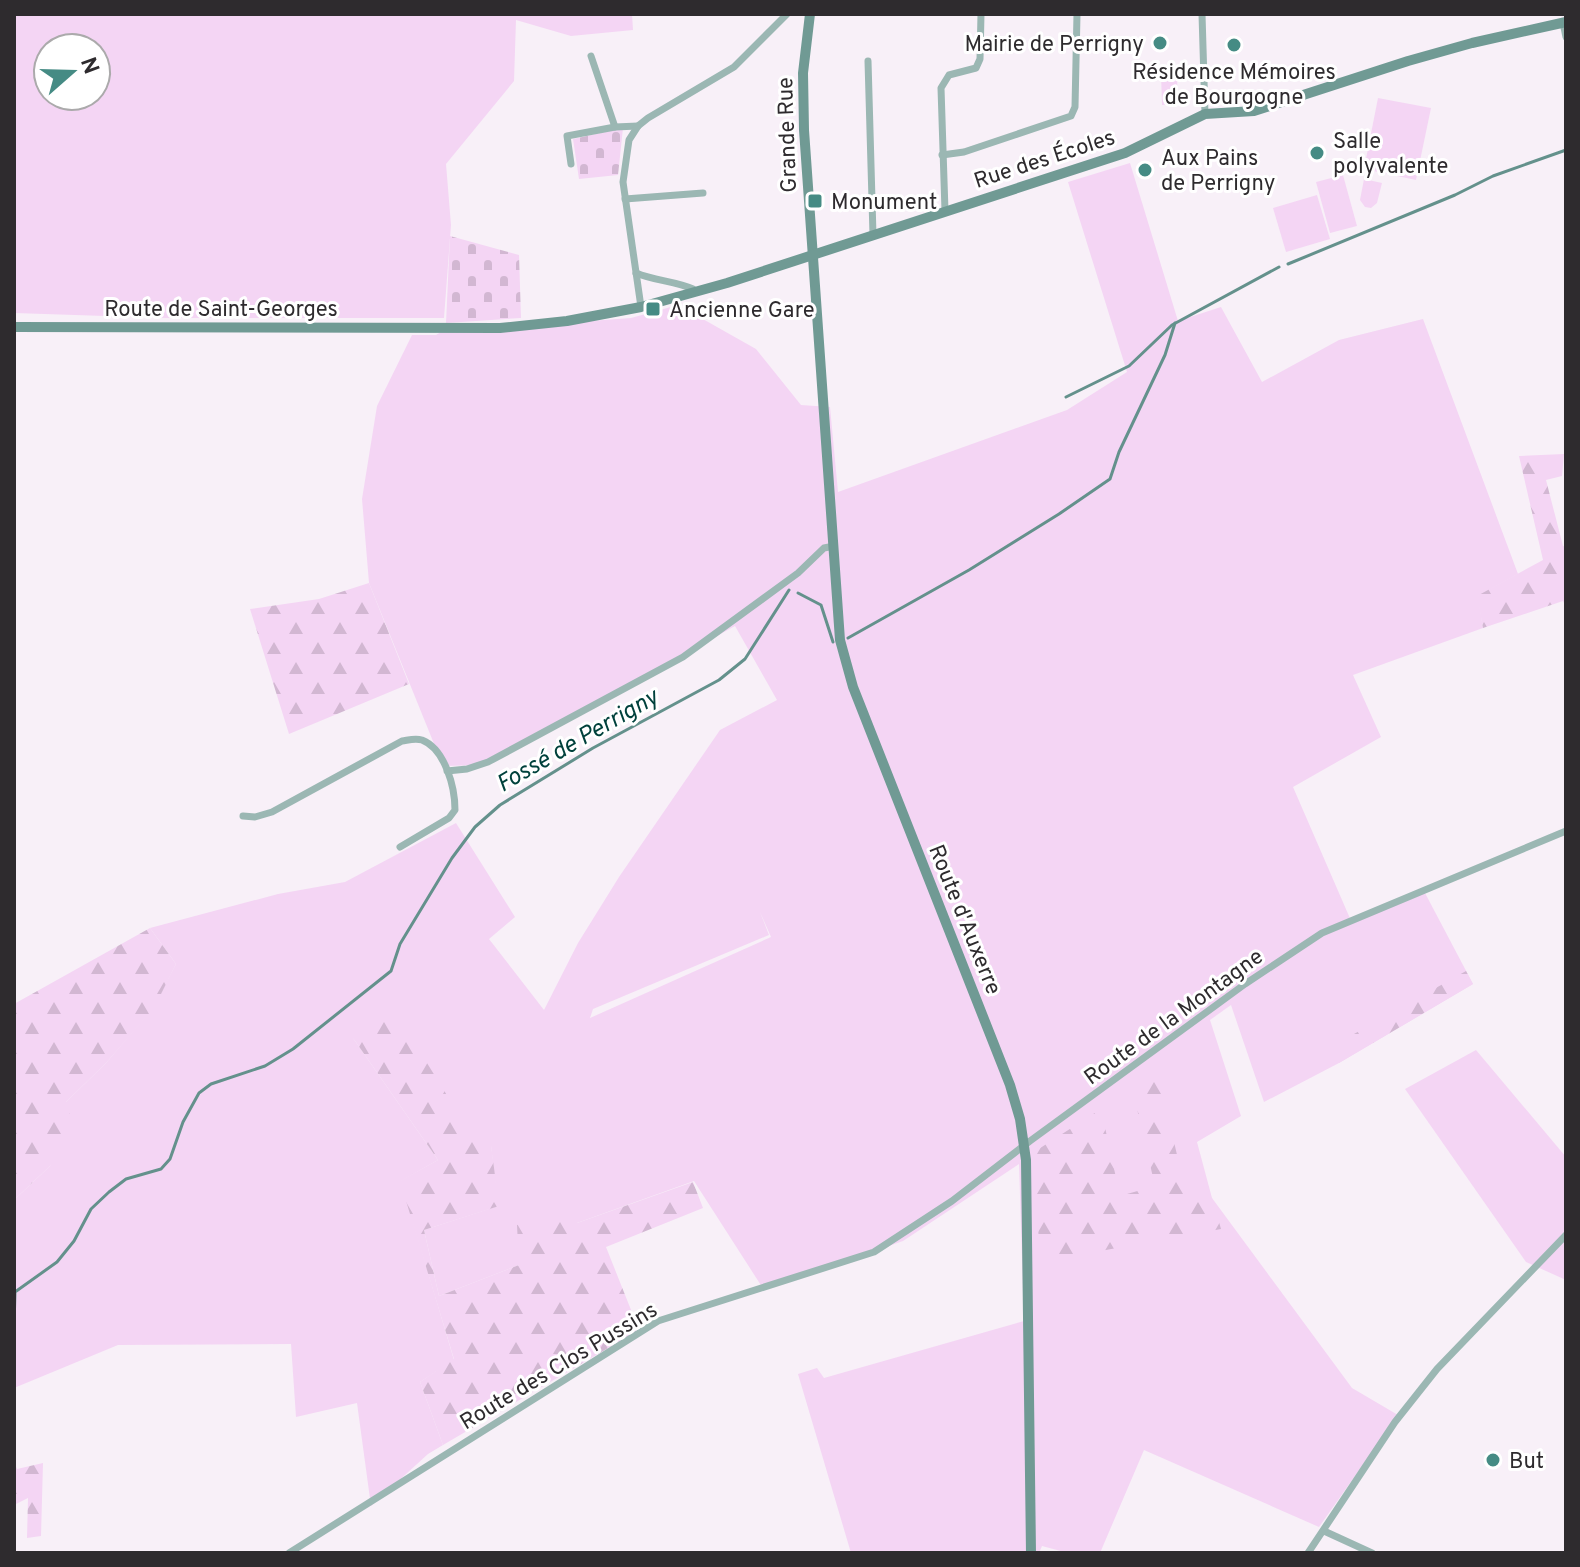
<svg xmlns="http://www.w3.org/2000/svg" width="1580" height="1567" font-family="Overpass,sans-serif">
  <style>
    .green { fill: #f4d5f4; fill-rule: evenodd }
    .forest { fill: url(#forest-firs) }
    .cemetery { fill: url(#cemetery-stones) }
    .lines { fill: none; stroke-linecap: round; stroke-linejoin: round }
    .stream { stroke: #64918c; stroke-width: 3 }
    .street { stroke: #9bb7b3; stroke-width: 7 }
    .secondary { stroke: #709a94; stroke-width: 10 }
    .poi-dot { fill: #458b84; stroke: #fff; stroke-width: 3 }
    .labels { text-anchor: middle; stroke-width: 6; stroke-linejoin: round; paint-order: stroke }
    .poi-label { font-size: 22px; fill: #2e2b2e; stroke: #fff; text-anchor: start }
    .street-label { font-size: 22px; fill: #2e2b2e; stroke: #fff }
    .water-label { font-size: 24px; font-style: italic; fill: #00413c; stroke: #fff }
  </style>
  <defs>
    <pattern id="forest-firs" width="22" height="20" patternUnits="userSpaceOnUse" patternTransform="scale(2)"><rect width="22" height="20" fill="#f4d5f4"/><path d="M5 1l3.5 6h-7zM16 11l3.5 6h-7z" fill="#d2b7d2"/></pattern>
    <pattern id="cemetery-stones" width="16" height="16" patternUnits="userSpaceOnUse" patternTransform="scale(2)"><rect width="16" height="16" fill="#f4d5f4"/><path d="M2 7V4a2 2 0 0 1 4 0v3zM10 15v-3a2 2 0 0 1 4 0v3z" fill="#d2b7d2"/></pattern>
  </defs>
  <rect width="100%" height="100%" fill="#f8f0f8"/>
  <!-- green -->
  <g class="green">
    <path d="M14,14h618l1,16 -62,6 -55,-16 -2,61 -68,83 5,61 -7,93h-278l-152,-5zM48,48h48v48h-48z"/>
    <polygon points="1161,74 1177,76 1178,105 1162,105"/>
    <polygon points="1378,98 1431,108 1416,180 1364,169"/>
    <path d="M1130,163l48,158 43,-14 41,75 77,-42 84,-21 95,255 -40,22 5,32 -130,47 28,62 -88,50 59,136 73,-30 48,91 -134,79 -75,39 -33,-97 -21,15 31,96 -44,26 15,56 140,190 46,27 -79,112 -175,-77 -44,103h-32l-26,-7 -3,7h-188l-53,-179 19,-6 7,10 200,-57 -5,-157 -116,77 -139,49 -70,-109 -117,42 -58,42 -80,31 -15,-66 74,-24 -7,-60 -12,2 -126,-110 85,122 -37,21 53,179 -34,22 23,63 -15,9 -57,52 -14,-103 -61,14 -5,-73 -173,1 -104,43v-188l36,-34 16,-64 40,-39 47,-55 23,-44 -26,-36 128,-34 67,-12 111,-59 59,94 -26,22 55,71 34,-67 41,-66 101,-147 57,-30 -42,-74 -251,139 -41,1 -74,-183 -7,-84 15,-93 35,-71h24l5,-3 190,-14 47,-13 78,44 45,56 29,2 8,85 229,-82 60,-38 -59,-190zM760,912l11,25 -181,81 3,-9 176,-74z"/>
    <polygon points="1343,175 1357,226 1330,233 1316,182"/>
    <polygon points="1364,179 1382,183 1377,203 1371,208 1365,207 1360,200"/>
    <polygon points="1317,195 1330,239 1286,252 1273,208"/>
    <polygon points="1476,1050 1566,1157 1566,1280 1526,1262 1405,1089"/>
  </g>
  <!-- forest -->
  <g class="forest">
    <polygon points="1564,454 1562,476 1546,480 1563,546 1566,547 1566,607 1563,601 1483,628 1477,596 1543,560 1519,456"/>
    <polygon points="369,583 409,684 289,734 250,609 319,599"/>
    <polygon points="150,928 176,964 154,1008 106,1063 66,1102 74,1130 50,1166 14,1200 14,1004"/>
    <polygon points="1466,971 1473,984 1339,1063 1338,1043"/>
    <polygon points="396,1013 479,1147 491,1145 499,1206 424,1230 439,1296 519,1265 517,1225 570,1209 577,1223 693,1182 703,1208 606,1247 639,1330 443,1445 420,1382 454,1359 400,1181 438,1160 353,1038"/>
    <polygon points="1156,1065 1185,1189 1212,1198 1221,1229 1040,1262 1034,1152 1101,1109 1120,1196 1155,1186 1131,1083"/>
    <polygon points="14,1462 17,1469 43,1463 41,1536 27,1538 28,1498 14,1505"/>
  </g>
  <!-- cemetery -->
  <g class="cemetery">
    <polygon points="623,128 618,175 579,179 573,139"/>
    <polygon points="450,236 519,255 521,318 446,323"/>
  </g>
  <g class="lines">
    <!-- stream -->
    <g class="stream">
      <polyline points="1288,264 1455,195 1493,176 1566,150"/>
      <polyline points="1066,397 1129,366 1172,325 1279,267"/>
      <polyline points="798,593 821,605 833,642"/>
      <polyline points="848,638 969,570 1059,514 1110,479 1119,452 1165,355 1175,323"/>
      <polyline points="14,1326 15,1292 57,1262 74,1241 91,1209 109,1192 126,1179 161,1169 170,1159 183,1122 199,1093 211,1084 265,1066 293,1049 391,971 400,944 452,858 475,827 500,805 593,748 719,680 745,659 789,590"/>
    </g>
    <!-- street -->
    <g class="street">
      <polyline points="1202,14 1205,114"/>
      <polyline points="1563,23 1566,37"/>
      <polyline points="591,56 615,127"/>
      <polyline points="868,61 873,235"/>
      <polyline points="942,155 964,152 1071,116 1075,107 1077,14"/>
      <polyline points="571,164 567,136 615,127 638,126"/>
      <polyline points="625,199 703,193"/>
      <polyline points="945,211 941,88 949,75 976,68 980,59 981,14"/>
      <path d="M636,273c19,8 39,8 57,16l1,3"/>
      <polyline points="641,307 623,182 629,140 638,126 648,118 734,67 787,14"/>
      <polyline points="447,771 467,769 488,762 683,657 798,573 824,548 834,546"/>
      <path d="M243,816l12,1 17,-5 130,-71c7,-1 13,-3 20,-1 23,9 33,47 33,70l-6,8 -49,29"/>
      <polyline points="1324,1531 1372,1553"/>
      <polyline points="289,1553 658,1321 874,1252 952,1201 1030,1141 1245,984 1322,933 1566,831"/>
      <polyline points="1308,1553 1395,1422 1437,1369 1566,1235"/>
    </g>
    <!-- secondary -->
    <g class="secondary">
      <polyline points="810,14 803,73 804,130 840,640 853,687 1010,1085 1020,1119 1026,1160 1031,1553"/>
      <polyline points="14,327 500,328 567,321 641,307 727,283 1125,153 1205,114 1254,111 1408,61 1472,43 1566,22"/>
    </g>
  </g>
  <!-- markers -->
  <g class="poi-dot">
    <circle cx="1160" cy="43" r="8"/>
    <circle cx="1234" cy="45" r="8"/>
    <circle cx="1317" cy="153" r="8"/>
    <circle cx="1145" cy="170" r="8"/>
    <rect x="807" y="193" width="16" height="16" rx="4"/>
    <rect x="645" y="301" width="16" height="16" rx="4"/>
    <circle cx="1493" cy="1460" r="8"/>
  </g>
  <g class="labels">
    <!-- poi labels -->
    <g class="poi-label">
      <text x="1144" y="51" text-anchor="end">Mairie de Perrigny</text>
      <text x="1234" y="79" text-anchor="middle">Résidence Mémoires<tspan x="1234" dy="25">de Bourgogne</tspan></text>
      <text x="1333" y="148">Salle<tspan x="1333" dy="25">polyvalente</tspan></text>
      <text x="1161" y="165">Aux Pains<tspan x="1161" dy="25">de Perrigny</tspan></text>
      <text x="831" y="209">Monument</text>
      <text x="669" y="317">Ancienne Gare</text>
      <text x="1509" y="1468">But</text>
    </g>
    <!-- street labels -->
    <g class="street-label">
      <text transform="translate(786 135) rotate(-92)" y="8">Grande Rue</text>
      <text transform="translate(1044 158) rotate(-18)" y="8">Rue des Écoles</text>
      <text x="221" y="316">Route de Saint-Georges</text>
      <text transform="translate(966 919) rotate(68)" y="8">Route d'Auxerre</text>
      <text transform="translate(1173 1016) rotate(-36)" y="8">Route de la Montagne</text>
      <text transform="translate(558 1365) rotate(-31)" y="8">Route des Clos Pussins</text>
    </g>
    <!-- water labels -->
    <g class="water-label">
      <text transform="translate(577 740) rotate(-30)" y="8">Fossé de Perrigny</text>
    </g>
  </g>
  <!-- border -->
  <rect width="1580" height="1567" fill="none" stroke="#2e2b2e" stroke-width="32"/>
  <!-- north arrow -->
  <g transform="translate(72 72) rotate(70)"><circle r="38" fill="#ffffff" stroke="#abaaab" stroke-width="2"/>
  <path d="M0-6L14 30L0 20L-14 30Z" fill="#458b84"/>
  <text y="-12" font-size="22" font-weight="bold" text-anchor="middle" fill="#2e2b2e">N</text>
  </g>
</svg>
